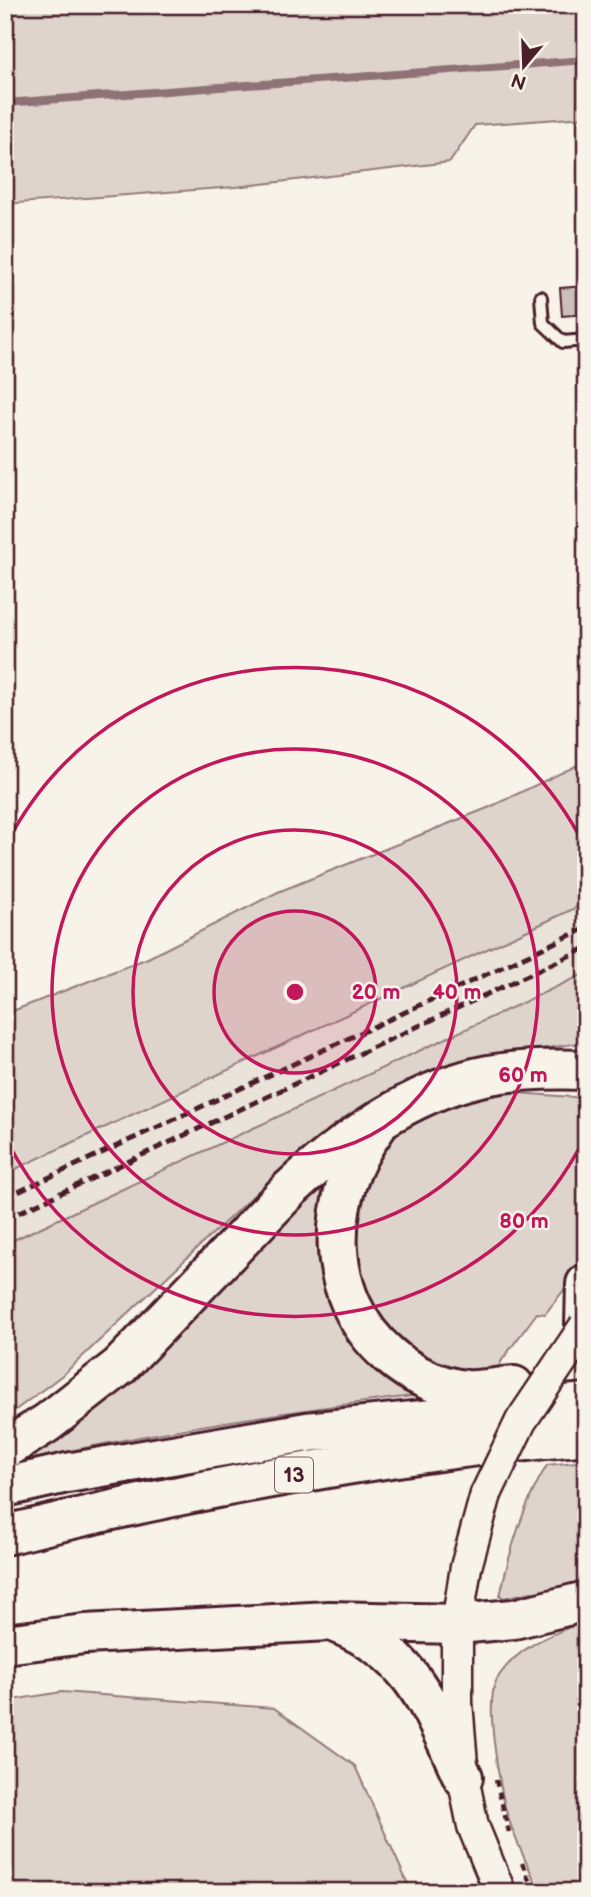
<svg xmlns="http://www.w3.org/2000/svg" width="591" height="1897" font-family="'Balsamiq Sans',sans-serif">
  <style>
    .built { fill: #eae3da }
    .green { fill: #ded4cc; stroke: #947a7c; stroke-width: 2 }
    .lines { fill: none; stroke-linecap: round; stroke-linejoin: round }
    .stream { stroke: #8e7275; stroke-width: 8 }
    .building { fill: #ccbfb9; stroke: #4a1f2b; stroke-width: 2 }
    .lane-casing { stroke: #4a1f2b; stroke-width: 16 }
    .secondary-casing { stroke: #4a1f2b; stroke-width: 35 }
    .highway-casing { stroke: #4a1f2b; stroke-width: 44 }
    .path { stroke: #4a1f2b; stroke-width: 4.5; stroke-dasharray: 7 5; stroke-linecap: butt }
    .lane { stroke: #f7f3e8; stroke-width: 10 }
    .secondary { stroke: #f7f3e8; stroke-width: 30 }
    .highway { stroke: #f7f3e8; stroke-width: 38 }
    .rail { stroke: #4a1f2b; stroke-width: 5; stroke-dasharray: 10 5; stroke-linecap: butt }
    .secondary-bridge-casing { stroke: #4a1f2b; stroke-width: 35; stroke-linecap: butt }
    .secondary-bridge { stroke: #f7f3e8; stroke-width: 30 }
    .ring { fill: none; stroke: #c2185b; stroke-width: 3.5 }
    .labels { text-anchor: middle; stroke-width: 5; stroke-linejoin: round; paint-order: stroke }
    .shield { fill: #f7f3e8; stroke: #7e5f64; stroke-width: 2 }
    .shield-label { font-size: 21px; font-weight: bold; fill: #4a1f2b }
    .centre { fill: #c2185b; stroke: #f7f3e8; stroke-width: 3.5 }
    .ring-label { font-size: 21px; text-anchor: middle; font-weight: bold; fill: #c2185b; stroke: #f7f3e8; stroke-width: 5; stroke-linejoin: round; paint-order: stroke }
  </style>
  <rect width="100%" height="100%" fill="#f7f3e8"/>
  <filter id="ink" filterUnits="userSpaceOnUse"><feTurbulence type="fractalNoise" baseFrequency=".0143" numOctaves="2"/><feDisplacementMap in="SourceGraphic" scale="14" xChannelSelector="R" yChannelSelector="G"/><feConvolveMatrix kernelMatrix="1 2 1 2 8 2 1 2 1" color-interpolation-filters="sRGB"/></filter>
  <g filter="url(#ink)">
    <!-- built -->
    <polygon class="built" points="586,903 586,973 5,1244 5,1174"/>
    <!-- green -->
    <g class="green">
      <polygon points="5,5 586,5 586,117 475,125 450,162 235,187 5,204"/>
      <polygon points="586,761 586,903 5,1174 5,1014 148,958 278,892 490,807"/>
      <polygon points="586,973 586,1042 458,1062 410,1083 294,1157 65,1373 17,1409 5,1415 5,1244"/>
      <polygon points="503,1092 586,1098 586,1262 545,1314 537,1313 502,1360 496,1374 448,1374 389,1336 352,1265 352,1211 377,1153 392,1137 432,1112 474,1096"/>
      <path d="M324,1177c-3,27 -10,58 -6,86 9,56 53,98 95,133 -134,16 -265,36 -396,67z"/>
      <path d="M586,1461v124l-51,15 -3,-8 -28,6 -4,-2c10,-46 23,-91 47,-131z"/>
      <path d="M586,1621v271h-46c-13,-28 -27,-56 -35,-85 -6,-27 -21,-105 -8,-128 20,-33 55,-45 89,-58z"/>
      <polygon points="62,1692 274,1708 355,1766 411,1891 5,1892 5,1701"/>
    </g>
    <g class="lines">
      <!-- stream -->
      <polyline class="stream" points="5,103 586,60"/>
    </g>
    <!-- building -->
    <polygon class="building" points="586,286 586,314 562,316 560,288"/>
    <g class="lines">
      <!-- lane casing -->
      <g class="lane-casing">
        <polyline id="lane" points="541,297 543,323 563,342 586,340"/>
      </g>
      <!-- secondary casing -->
      <g class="secondary-casing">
        <polyline id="secondary" points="486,1494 466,1567 457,1624 457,1702 463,1777 473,1826 500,1892"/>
      </g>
      <!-- highway casing -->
      <g class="highway-casing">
        <g id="highway">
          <path d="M375,1129c-51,68 -53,168 14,226 21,19 49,32 77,35 15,1 33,-3 48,-4"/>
          <polyline points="585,1326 586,1284"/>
          <path d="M5,1449l42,-26 73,-57 170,-177c55,-50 124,-100 199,-114 32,-6 64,-6 97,-5"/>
          <polyline points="5,1487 67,1473 307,1432 586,1403"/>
          <path d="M5,1535c147,-36 299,-66 449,-86 43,-6 88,-9 132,-14"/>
          <path d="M338,1624c76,30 93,85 125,153"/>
          <polyline points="5,1644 85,1634 329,1621 457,1624 514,1619 586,1601"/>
        </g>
      </g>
      <!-- path -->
      <g class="path">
        <polyline points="496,1780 509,1832"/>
        <polyline points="522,1863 534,1892"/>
      </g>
      <!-- lane -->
      <use href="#lane" class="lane"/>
      <!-- secondary -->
      <use href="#secondary" class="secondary"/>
      <!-- highway -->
      <use href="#highway" class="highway"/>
      <!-- rail -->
      <g class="rail">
        <polyline points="5,1198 586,928"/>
        <polyline points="5,1219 586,948"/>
      </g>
      <!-- secondary-bridge casing -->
      <g class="secondary-bridge-casing">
        <polyline id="secondary-bridge" points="486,1494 521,1421 585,1326"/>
      </g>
      <!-- secondary-bridge -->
      <use href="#secondary-bridge" class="secondary-bridge"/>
    </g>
  </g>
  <!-- distance rings -->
  <circle cx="295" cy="992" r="81" fill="#c2185b" fill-opacity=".12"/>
  <g class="ring">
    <circle cx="295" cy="992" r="81"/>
    <circle cx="295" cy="992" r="162"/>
    <circle cx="295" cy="992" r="243"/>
    <path d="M585 1137A324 324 0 0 1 6 1139M6 845A324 324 0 0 1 585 847"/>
  </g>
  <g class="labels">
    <!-- shield labels -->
    <rect class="shield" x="275" y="1457.5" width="38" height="35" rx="5"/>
    <g class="shield-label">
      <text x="294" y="1482">13</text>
    </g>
  </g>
  <circle cx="295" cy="992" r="10" class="centre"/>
  <g class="ring-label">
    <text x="376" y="999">20 m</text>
    <text x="457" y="999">40 m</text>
    <text x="523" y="1082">60 m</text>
    <text x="524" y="1228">80 m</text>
  </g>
  <!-- margin -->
  <rect width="591" height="1897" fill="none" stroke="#f7f3e8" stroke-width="28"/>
  <rect x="14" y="14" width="563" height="1869" fill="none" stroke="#4a1f2b" stroke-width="2.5" filter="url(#ink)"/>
  <!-- north arrow -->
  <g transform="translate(524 66) rotate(199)" stroke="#f7f3e8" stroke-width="5" paint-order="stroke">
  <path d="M0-5L12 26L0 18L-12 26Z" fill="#4a1f2b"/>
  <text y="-10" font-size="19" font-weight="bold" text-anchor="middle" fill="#4a1f2b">N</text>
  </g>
</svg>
